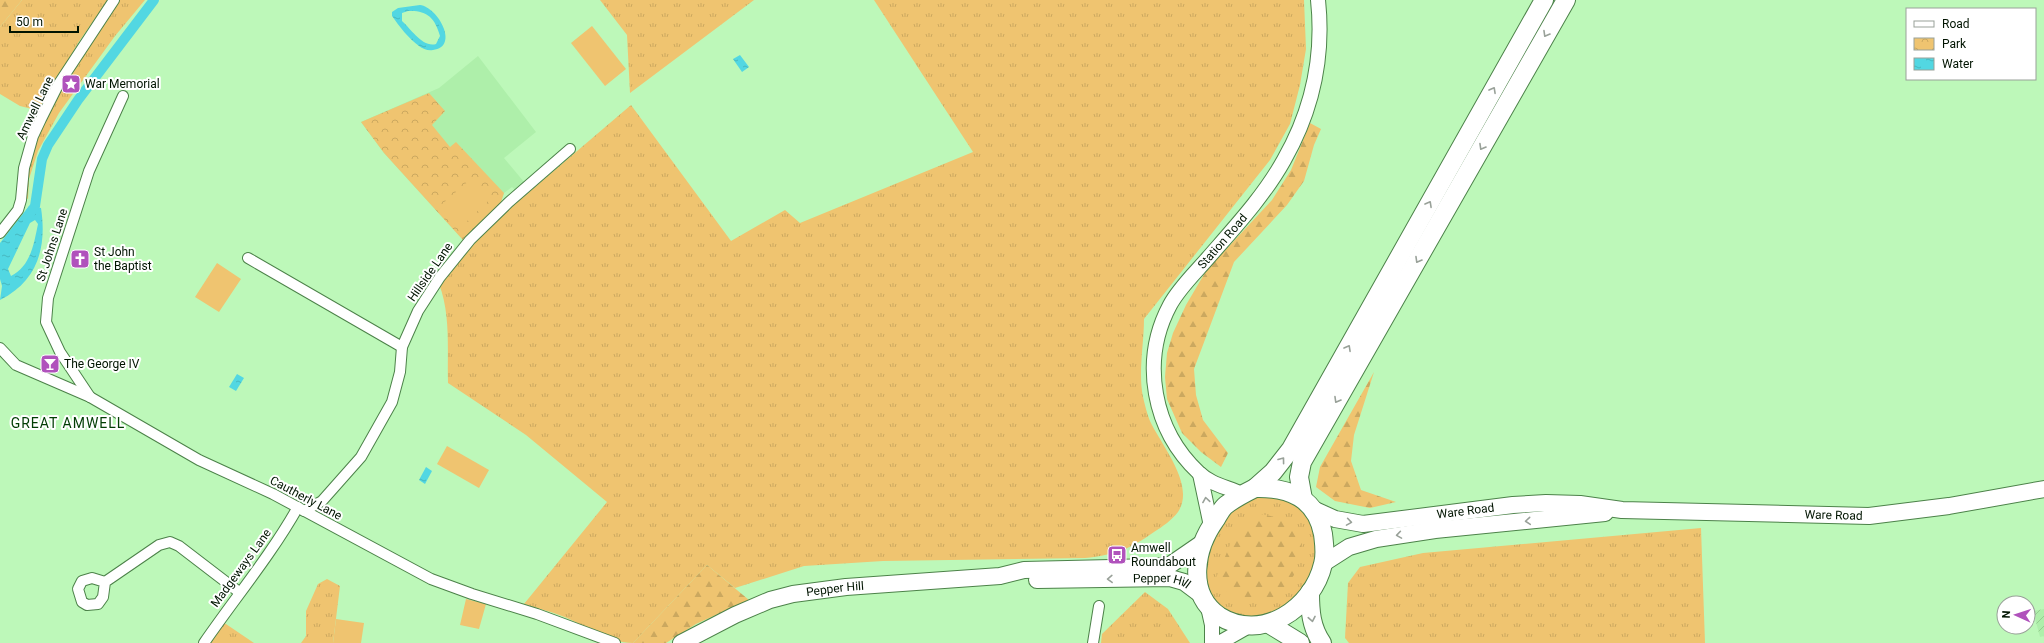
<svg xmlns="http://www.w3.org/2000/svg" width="2044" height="643" font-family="Roboto,sans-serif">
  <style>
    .built { fill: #aeefaa }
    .industrial { fill: url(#industrial-furrows) }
    .grass { fill: url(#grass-tufts) }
    .forest { fill: url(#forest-firs) }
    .park { fill: url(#park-crowns) }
    .garden { fill: #efc470 }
    .water { fill: url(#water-ripples); fill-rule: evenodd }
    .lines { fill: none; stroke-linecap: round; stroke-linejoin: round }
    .canal { stroke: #52d7e2; stroke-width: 10 }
    .street-casing { stroke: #4c8249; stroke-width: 12 }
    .secondary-casing { stroke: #4c8249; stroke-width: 16 }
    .primary-casing { stroke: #4c8249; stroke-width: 18 }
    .highway-casing { stroke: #4c8249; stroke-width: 20 }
    .street { stroke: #fff; stroke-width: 10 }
    .secondary { stroke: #fff; stroke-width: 14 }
    .primary { stroke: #fff; stroke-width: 16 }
    .highway { stroke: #fff; stroke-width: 18 }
    .oneway { stroke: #99a199 }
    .labels { text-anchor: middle; stroke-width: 4; stroke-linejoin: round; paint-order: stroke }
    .poi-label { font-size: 12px; fill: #011401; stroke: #fff; text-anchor: start }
    .street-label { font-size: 12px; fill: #011401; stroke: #fff }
    .quarter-label { font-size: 14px; letter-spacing: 1px; fill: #013d03; stroke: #fff }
  </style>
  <defs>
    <pattern id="industrial-furrows" width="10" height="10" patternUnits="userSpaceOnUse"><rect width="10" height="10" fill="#aeefaa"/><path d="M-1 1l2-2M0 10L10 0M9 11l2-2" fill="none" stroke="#94cc90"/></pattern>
    <pattern id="grass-tufts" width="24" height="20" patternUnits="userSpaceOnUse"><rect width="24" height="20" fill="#efc470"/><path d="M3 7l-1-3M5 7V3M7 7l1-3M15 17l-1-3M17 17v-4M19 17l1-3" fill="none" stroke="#cba85f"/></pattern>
    <pattern id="forest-firs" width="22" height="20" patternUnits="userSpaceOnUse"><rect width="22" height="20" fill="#efc470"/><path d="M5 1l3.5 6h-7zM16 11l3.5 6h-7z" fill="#cba85f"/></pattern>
    <pattern id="park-crowns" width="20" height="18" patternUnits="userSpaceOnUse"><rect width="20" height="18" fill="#efc470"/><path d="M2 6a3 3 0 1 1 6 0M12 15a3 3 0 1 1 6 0" fill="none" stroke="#cba85f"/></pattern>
    <pattern id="water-ripples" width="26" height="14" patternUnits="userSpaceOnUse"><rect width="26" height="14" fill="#52d7e2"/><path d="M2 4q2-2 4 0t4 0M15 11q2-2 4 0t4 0" fill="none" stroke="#46b8c0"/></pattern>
  </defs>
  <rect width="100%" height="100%" fill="#bdf8b9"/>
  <!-- built -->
  <polygon class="built" points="478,56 536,132 504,158 524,182 519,187 514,189 512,187 504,193 499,208 463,240 384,153 361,122 439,88"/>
  <!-- industrial -->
  <polygon class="industrial" points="2044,609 2044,636 2040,637 2033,611"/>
  <!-- grass -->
  <g class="grass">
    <polygon points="22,0 108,0 78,43 40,111 20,106 0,94 0,27"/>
    <path d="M120,0h25l-30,36 -56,77 -21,38 -9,28 -1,20 -4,-2v-6c4,-18 6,-39 13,-56 17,-43 54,-98 83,-135z"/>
    <polygon points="600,0 754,0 630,93 627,35"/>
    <path d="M874,0h430l2,49 -6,36 -10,39 -20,36 -126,159c0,25 -6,54 -1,78 2,8 4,17 7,24 11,24 46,64 28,91 -6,8 -16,15 -24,20 -24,17 -39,23 -69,26l-202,3 -79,5 -69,22 -28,-23 -74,78c-25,0 -48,-18 -71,-27 -13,-5 -26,-8 -38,-12l83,-102 -81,-67 -78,-52c-1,-32 3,-68 -9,-99l14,-19 49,-50 129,-110 100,136 54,-31 15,13 173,-71z"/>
    <polygon points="1259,494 1292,500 1316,524 1318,567 1310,584 1281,614 1238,618 1217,604 1208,591 1203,567 1224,515"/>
    <polygon points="1701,528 1705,643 1349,643 1345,638 1348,583 1360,567 1423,553"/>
    <polygon points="327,579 340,586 333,643 301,643 306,636 306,611 318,584"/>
    <polygon points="1145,592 1168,609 1190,643 1101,643 1102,634"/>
    <polygon points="223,622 254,643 209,643"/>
  </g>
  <!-- forest -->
  <g class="forest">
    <polygon points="0,0 22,0 0,27"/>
    <polygon points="1310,123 1321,129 1314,145 1304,181 1287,205 1234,262 1194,369 1196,395 1203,420 1228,453 1221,467 1201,452 1182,433 1167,399 1165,377 1167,353 1173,333 1186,305 1206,271 1272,200 1291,170"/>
    <polygon points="1374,372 1354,435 1351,461 1361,490 1396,502 1370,508 1335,501 1316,487 1320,467"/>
    <polygon points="1260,514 1292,520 1302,544 1294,575 1277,599 1234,600 1216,578 1236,531"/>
    <polygon points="707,565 749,600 696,624 666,643 633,643"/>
  </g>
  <!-- park -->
  <polygon class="park" points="429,93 445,111 432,125 450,147 456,142 504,193 499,208 463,240 384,153 361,122"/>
  <!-- garden -->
  <g class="garden">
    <polygon points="592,26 626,69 605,86 571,43"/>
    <polygon points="472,178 491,198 459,229 440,206"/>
    <polygon points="217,263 241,279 219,312 195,297"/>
    <polygon points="447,446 489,470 479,488 437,464"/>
    <polygon points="466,599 486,604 479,629 460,625"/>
    <polygon points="336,619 364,623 361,643 333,643"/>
  </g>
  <!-- water -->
  <g class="water">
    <path d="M420,5c18,2 40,42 13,45 -5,1 -10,-1 -14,-4 -10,-7 -20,-20 -27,-30v-4l6,-4zM408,11c18,-1 27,6 32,25l-4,8c-13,4 -25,-15 -34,-23v-8z"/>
    <polygon points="740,55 749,67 742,72 733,59"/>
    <path d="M29,206l12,2c6,39 -3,73 -41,92l2,-14 -2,-7v-36zM35,220l3,4c-4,19 -7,42 -27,52l-3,-7 22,-46z"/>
    <polygon points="237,374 244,378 236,391 229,387"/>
    <polygon points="426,467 432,471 425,484 419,480"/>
  </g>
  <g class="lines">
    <!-- canal -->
    <polyline class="canal" points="27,218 35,206 42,159 48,145 78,100 154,0"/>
    <!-- street casing -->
    <g class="street-casing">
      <g id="street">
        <polyline points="0,233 18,210 21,200 24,168 33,136 41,119 58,85 114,0"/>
        <polyline points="248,258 402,347"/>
        <polyline points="0,348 16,365 90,397 199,460 273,494 431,579 472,594 537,614 615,643"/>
        <polyline points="90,397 60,352 46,322 48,298 89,171 123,96"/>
        <polyline points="304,511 322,501 361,457 392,402 400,372 402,347 418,311 440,277 470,240 509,202 570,149"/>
        <polyline points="105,582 92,578 82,581 78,589 82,602 87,605 98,604 103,597 105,582 159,545 170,542 179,546 239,592"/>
        <path d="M204,643c31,-45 67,-88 94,-136"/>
        <polyline points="1093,643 1099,606"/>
      </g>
    </g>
    <!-- secondary casing -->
    <g class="secondary-casing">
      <g id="secondary">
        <polyline points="1200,474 1211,526"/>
        <path id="s1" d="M1242,494c-14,-7 -31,-9 -43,-21 -46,-43 -59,-112 -29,-168 9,-17 26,-33 38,-47 27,-31 56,-62 76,-98 28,-49 40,-104 34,-160"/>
        <polyline points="1208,607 1212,625 1212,643"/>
        <polyline points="1219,643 1249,626"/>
      </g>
    </g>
    <!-- primary casing -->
    <g class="primary-casing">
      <g id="primary">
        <path id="s2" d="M1313,509l22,10 28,5 150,-19 33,-2 34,1 42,6 247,6 80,-10 95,-17"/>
        <polyline points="1324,563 1349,547 1376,539 1435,530 1605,513"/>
        <path id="s3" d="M1037,580l133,-2 14,4 16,12"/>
        <path id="s4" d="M681,643l54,-28 35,-15 23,-6 53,-7 154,-11 24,-6 131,-3 15,-2 32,-22"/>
      </g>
    </g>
    <!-- highway casing -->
    <g class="highway-casing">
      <g id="highway">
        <polyline points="1255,488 1273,472 1291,449 1544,0"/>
        <path d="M1255,488c34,-1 61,10 68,46 1,9 3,20 0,30 -10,44 -61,79 -104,52 -33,-23 -24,-68 -3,-97 3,-5 6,-11 10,-14 9,-7 19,-12 29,-17z"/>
        <polyline points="1303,499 1299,477 1302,462 1566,0"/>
        <path d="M1310,592c0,19 1,35 12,51"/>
        <polyline points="1269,624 1300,643"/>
      </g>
    </g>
    <!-- street -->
    <use href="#street" class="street"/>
    <!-- secondary -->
    <use href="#secondary" class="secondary"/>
    <!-- primary -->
    <use href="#primary" class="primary"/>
    <!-- highway -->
    <use href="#highway" class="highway"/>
  </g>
  <!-- one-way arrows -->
  <defs><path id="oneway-chevron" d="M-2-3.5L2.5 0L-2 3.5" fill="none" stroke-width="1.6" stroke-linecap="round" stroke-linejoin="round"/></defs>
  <g class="oneway">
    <use href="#oneway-chevron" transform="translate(1546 34) rotate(120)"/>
    <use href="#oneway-chevron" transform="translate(1493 90) rotate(-61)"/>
    <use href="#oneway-chevron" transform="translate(1482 147) rotate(120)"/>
    <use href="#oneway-chevron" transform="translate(1429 204) rotate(-61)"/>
    <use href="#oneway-chevron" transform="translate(1418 260) rotate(120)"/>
    <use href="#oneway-chevron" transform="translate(1348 348) rotate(-61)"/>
    <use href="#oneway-chevron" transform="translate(1337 400) rotate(120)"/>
    <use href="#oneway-chevron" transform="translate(1282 460) rotate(-53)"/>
    <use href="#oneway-chevron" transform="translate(1206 500) rotate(-99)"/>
    <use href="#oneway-chevron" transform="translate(1528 521) rotate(175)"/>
    <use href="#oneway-chevron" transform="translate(1349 522) rotate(9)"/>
    <use href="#oneway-chevron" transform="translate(1399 535) rotate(171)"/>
    <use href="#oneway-chevron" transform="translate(1110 579) rotate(178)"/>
    <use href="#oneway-chevron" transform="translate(1312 619) rotate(79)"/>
  </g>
  <!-- icons -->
  <defs>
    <g id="sight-square" transform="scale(1)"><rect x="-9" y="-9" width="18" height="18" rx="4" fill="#b052bc" stroke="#fff"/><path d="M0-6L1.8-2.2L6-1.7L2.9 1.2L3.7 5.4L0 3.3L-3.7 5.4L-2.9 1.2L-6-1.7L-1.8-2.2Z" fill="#fff"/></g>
    <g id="church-square" transform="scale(1)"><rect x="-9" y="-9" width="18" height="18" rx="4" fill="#b052bc" stroke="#fff"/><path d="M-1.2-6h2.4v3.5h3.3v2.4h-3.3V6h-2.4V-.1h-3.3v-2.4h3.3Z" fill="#fff"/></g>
    <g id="bar-square" transform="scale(1)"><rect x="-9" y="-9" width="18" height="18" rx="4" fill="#b052bc" stroke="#fff"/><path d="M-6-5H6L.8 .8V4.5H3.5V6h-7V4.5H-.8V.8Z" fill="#fff"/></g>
    <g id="bus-square" transform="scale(1)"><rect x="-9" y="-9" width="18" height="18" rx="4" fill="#b052bc" stroke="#fff"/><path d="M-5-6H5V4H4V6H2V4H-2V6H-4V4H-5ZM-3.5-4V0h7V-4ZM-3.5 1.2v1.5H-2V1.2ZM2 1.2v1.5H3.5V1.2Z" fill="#fff"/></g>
  </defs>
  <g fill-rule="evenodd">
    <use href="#sight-square" x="71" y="84"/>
    <use href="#church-square" x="80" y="259"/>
    <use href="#bar-square" x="50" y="364"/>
    <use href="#bus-square" x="1117" y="555"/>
  </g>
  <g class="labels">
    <!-- poi labels -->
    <g class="poi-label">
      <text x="85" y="88">War Memorial</text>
      <text x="94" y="256">St John<tspan x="94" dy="14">the Baptist</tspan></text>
      <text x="64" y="368">The George IV</text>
      <text x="1131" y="552">Amwell<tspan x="1131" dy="14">Roundabout</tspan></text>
    </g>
    <!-- street labels -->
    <g class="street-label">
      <text transform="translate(35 108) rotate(-64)" y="4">Amwell Lane</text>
      <text dy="4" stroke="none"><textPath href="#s1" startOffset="314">Station Road</textPath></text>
      <text transform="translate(52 245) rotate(-72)" y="4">St Johns Lane</text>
      <text transform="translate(430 272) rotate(-55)" y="4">Hillside Lane</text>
      <text transform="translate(306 498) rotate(28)" y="4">Cautherly Lane</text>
      <text dy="4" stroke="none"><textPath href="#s2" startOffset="156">Ware Road</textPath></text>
      <text dy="4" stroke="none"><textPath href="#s2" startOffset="525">Ware Road</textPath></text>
      <text transform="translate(241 568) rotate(-54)" y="4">Madgeways Lane</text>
      <text dy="4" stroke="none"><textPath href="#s3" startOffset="125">Pepper Hill</textPath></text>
      <text dy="4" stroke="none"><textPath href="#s4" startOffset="165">Pepper Hill</textPath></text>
    </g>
    <!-- quarter labels -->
    <g class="quarter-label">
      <text x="68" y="428">GREAT AMWELL</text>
    </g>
  </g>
  <!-- legend -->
  <rect x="1906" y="8" width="130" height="72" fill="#ffffff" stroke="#99a199"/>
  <rect x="1914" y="21" width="20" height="6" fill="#ffffff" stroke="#99a199"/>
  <text x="1942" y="28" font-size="12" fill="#011401">Road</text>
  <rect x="1914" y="38" width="20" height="12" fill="url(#park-crowns)" stroke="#99a199"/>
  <text x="1942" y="48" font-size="12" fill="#011401">Park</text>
  <rect x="1914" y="58" width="20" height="12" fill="url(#water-ripples)" stroke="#99a199"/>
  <text x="1942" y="68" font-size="12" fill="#011401">Water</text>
  <!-- north arrow -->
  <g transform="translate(2016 615) rotate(273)"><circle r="19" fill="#ffffff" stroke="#99a199"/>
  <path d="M0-3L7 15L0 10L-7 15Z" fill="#b052bc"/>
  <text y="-6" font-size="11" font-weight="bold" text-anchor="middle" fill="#011401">N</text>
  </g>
  <!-- scale -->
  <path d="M10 26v6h68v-6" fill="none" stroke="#011401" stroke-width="2"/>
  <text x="16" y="26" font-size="12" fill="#011401" stroke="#ffffff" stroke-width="3" paint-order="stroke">50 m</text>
</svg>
